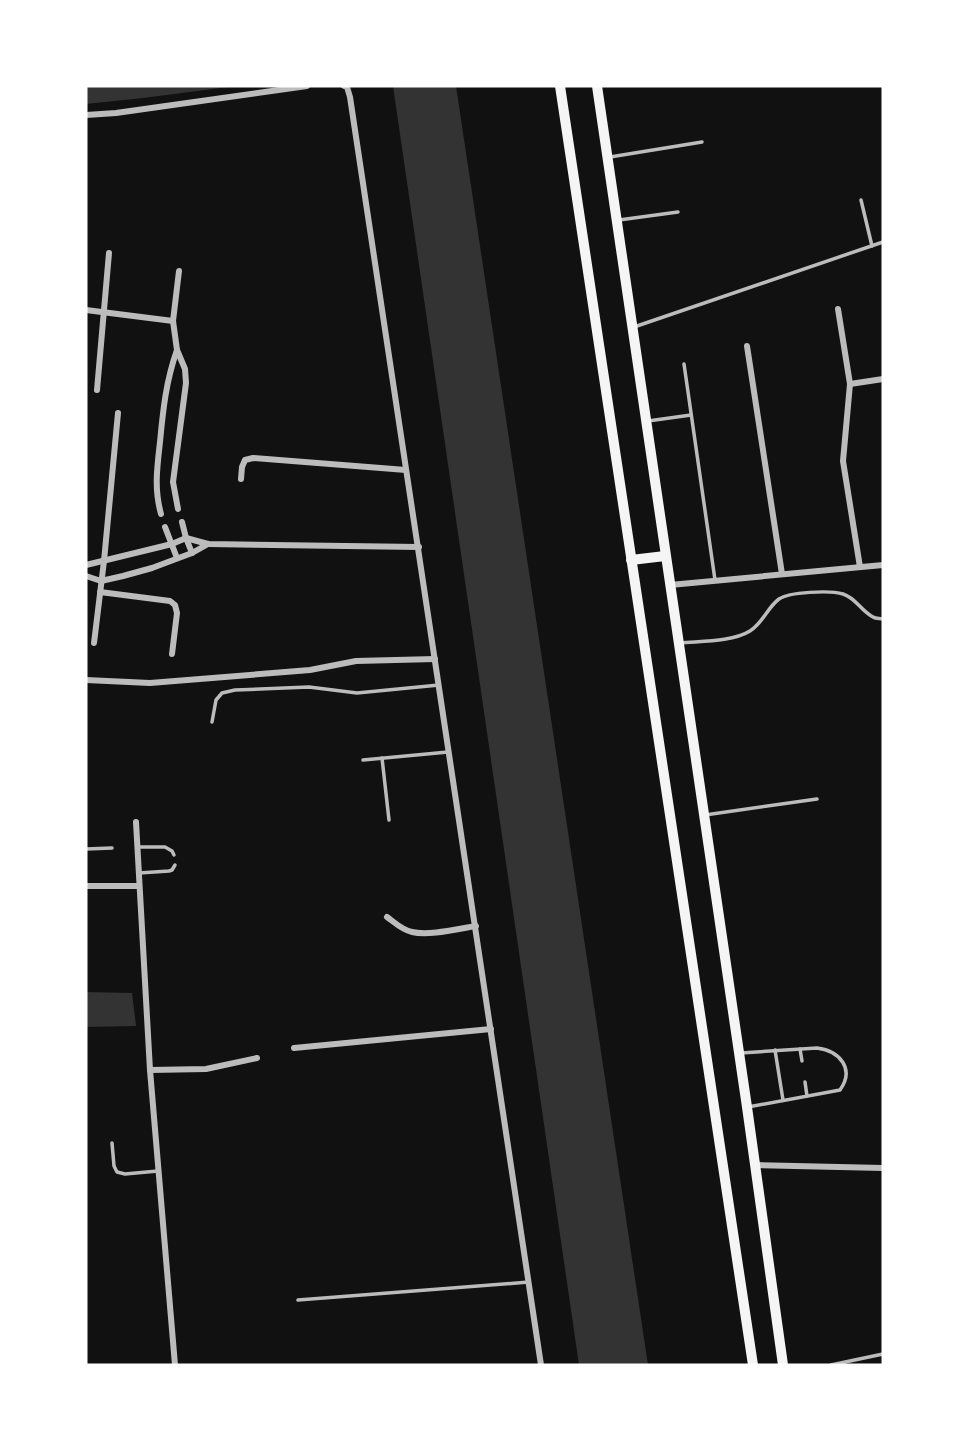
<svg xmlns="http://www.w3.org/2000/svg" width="969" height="1451" font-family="'Archivo Narrow',sans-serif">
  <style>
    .water { fill: #333 }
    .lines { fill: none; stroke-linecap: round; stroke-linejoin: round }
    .service { stroke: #bcbcbc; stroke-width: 3.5 }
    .minor { stroke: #bcbcbc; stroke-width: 6 }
    .primary { stroke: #f5f5f5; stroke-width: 10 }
  </style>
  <rect width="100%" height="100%" fill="#111"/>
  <!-- water -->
  <g class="water">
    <polygon points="86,86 236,86 143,98 86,104"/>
    <polygon points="393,86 456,86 648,1365 579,1365"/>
    <polygon points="86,992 132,993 136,1026 86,1027"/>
  </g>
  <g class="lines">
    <!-- service -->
    <g class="service">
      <polyline points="610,157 702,142"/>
      <polyline points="861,200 872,246"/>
      <polyline points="619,220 678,212"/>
      <polyline points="634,327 883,242"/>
      <polyline points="684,364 715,580"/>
      <polyline points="648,421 691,415"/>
      <path d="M680,643c21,-2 52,-1 70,-12 13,-8 17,-23 29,-32 10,-7 51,-9 64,-5 13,4 18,17 30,23 3,2 7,1 10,2"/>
      <polyline points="212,722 216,700 222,693 235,690 309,687 357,693 439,685"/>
      <polyline points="382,758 389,820"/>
      <polyline points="363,760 448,752"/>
      <polyline points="705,815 817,799"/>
      <polyline points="137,847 165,847 172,851 174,855"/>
      <polyline points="86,849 112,848"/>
      <polyline points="139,873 169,871 172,870 175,865"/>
      <polyline points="800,1049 802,1061"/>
      <polyline points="775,1050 783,1100"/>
      <path d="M741,1053l76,-5c23,3 38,21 23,42l-92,17"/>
      <polyline points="805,1082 807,1096"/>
      <polyline points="112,1143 114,1166 117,1172 125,1174 158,1171"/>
      <polyline points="298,1300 529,1282"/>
      <polyline points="831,1365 883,1354"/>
    </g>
    <!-- minor -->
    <g class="minor">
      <polyline points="344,86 347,87 350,97 541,1365"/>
      <polyline points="86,115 116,113 307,86"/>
      <polyline points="838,309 850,384 843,461 860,567"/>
      <polyline points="86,310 173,321 177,350 185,369 186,383 173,482 178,509"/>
      <polyline points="173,321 179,271"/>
      <polyline points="747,346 782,574"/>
      <polyline points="850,384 883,379"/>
      <polyline points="97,390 109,253"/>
      <polyline points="241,479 242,467 245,460 253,458 406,470"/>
      <path d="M161,514c-7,-25 -4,-46 -1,-72 3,-32 6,-61 17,-92"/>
      <polyline points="182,522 186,538 192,553"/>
      <polyline points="165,527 177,558"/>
      <polyline points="86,565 172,544 186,538 208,544 419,547"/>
      <polyline points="86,576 101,581 123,576 152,568 192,553 208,544"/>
      <polyline points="670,585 883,565"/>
      <polyline points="100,592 170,601 175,605 177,613 172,654"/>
      <polyline points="94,643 104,561 118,413"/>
      <polyline points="86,680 150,683 310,670 356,661 435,659"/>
      <polyline points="136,822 150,1070 175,1365"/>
      <polyline points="86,886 139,886"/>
      <path d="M387,917c7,5 15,13 25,15 17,4 45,-3 64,-6"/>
      <polyline points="294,1048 491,1029"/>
      <polyline points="150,1070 206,1069 257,1058"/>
      <polyline points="755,1165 883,1168"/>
    </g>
    <!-- primary -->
    <g class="primary">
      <polyline points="560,86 753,1365"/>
      <polyline points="597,86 747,1107 783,1365"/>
      <polyline points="631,560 665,556"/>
    </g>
  </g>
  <!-- border -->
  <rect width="969" height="1451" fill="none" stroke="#ffffff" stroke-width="175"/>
</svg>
